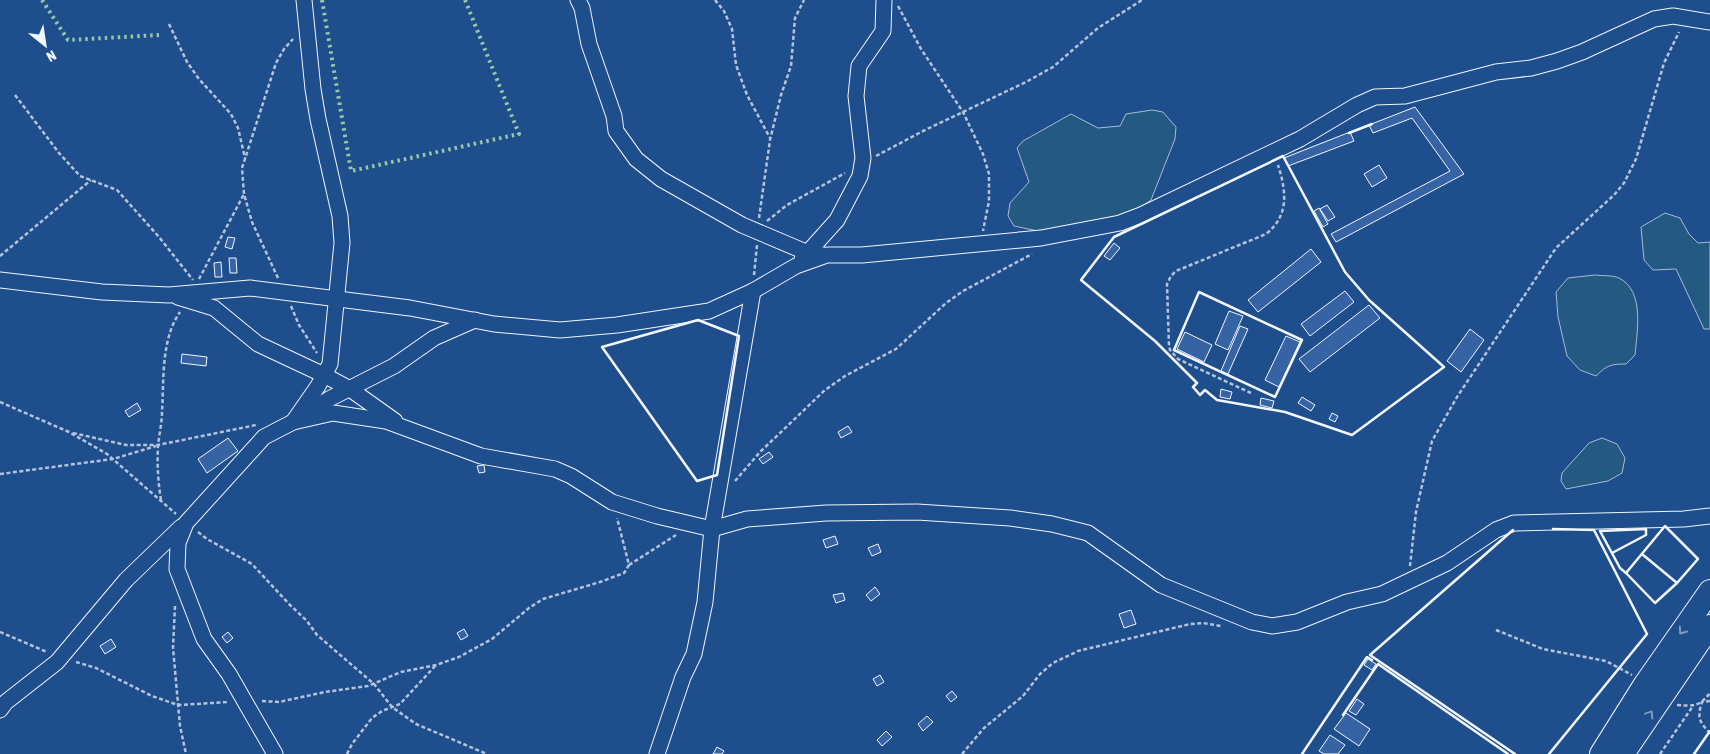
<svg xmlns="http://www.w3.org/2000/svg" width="1710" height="754" font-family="'Asap Condensed',sans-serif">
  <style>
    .green { fill: #245a82; stroke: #a8bbd7 }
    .building { fill: #3563a3; stroke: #f2f6ff }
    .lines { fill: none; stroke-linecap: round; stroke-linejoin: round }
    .minor-casing { stroke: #f2f6ff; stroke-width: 17 }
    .highway-casing { stroke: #f2f6ff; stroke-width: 24 }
    .path { stroke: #b3c4dc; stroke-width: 2.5; stroke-dasharray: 4 2.5; stroke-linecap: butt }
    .minor { stroke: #1f4e8c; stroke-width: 15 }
    .highway { stroke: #1f4e8c; stroke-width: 22 }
    .hedge { stroke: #97c8a6; stroke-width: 4; stroke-dasharray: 2.5 4; stroke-linecap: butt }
    .wall { stroke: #f2f6ff; stroke-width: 2.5 }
    .oneway { stroke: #7e9ac0 }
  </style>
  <rect width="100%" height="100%" fill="#1f4e8c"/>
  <!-- green -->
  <g class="green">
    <polygon points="1152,110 1163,112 1176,127 1175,139 1151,200 1141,207 1126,215 1038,231 1014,226 1008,216 1010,203 1029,182 1017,148 1023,141 1071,114 1098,128 1120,126 1126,114"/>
    <polygon points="1665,213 1680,218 1689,234 1698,243 1710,242 1710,329 1704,329 1676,269 1653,270 1644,260 1641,227"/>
    <path d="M1595,275c7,1 18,0 24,3 26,13 18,54 16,77l-9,9c-15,0 -19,1 -30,12l-16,-6 -13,-14 -9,-39 -2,-25 12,-14z"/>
    <polygon points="1602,438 1617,444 1625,458 1622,473 1608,481 1566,489 1561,481 1562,473 1589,443"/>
  </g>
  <!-- building -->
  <g class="building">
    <polygon points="1415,107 1464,174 1336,242 1331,234 1450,171 1412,118 1373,133 1369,125"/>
    <polygon points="1350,132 1354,141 1288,166 1284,158"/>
    <polygon points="1379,165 1387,178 1372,187 1364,174"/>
    <polygon points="1327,205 1335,217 1328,221 1320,209"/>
    <polygon points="1319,208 1328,224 1323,227 1314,211"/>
    <polygon points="228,237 235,238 232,249 225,247"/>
    <polygon points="1114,243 1120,248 1110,260 1104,256"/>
    <polygon points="1311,249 1321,262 1258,312 1248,300"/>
    <polygon points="229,258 236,258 237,273 230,273"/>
    <polygon points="221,262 222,277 215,277 214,263"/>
    <polygon points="1345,291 1354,302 1310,336 1301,324"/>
    <polygon points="1369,305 1380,318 1310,372 1299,359"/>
    <polygon points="1229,311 1243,316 1228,350 1215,344"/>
    <polygon points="1240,326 1248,329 1228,374 1221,371"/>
    <polygon points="1470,329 1484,340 1461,372 1447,361"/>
    <polygon points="1185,332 1212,345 1204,362 1177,349"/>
    <polygon points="1286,336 1300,342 1279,387 1265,380"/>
    <polygon points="182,354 207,357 206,366 181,363"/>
    <polygon points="1221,389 1232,392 1230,399 1220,397"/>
    <polygon points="1302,397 1315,405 1311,411 1298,403"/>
    <polygon points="1261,398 1274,401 1272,408 1260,405"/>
    <polygon points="137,403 141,410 129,417 125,411"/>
    <polygon points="1332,413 1338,416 1335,422 1329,419"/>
    <polygon points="848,426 852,432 841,438 838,432"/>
    <polygon points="228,438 238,451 207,473 198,459"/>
    <polygon points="769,452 773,457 763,464 759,459"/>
    <polygon points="484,465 485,472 479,473 477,466"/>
    <polygon points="835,536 838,544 826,548 823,540"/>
    <polygon points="878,544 881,552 872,556 868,548"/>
    <polygon points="875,587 880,594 871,601 866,595"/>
    <polygon points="843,593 845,600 836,603 833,595"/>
    <polygon points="1131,610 1136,624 1124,628 1119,614"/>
    <polygon points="464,629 468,636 461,640 457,633"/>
    <polygon points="228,632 233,638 227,643 222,637"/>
    <polygon points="111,639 116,647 105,654 100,646"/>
    <polygon points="1368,659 1376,664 1372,670 1364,665"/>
    <polygon points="880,675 884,682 877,686 873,679"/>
    <polygon points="952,691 957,697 951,702 946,696"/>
    <polygon points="1357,699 1364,704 1356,715 1349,711"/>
    <polygon points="1346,713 1370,729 1359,746 1334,729"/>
    <polygon points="927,716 933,722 923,731 918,724"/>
    <polygon points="886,731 892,737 882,746 877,740"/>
    <polygon points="1330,735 1345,745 1338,754 1324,754 1319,751"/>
    <polygon points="717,747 724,751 722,754 713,754"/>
  </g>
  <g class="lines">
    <!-- minor casing -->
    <g class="minor-casing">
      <g id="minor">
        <polyline points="304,0 313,89 318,119 340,216 342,243 330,364 318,386 293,422 329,399 394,366 434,338 475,320"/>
        <polyline points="578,0 582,8 589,44 614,116 616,131 636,159 661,179 742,225 808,253 823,255"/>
        <polyline points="802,259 837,220 860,176 863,158 856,96 859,66 883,31 884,0"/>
        <polyline points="0,280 102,292 169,295 250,288 410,308 494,324 560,330 617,325 709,311 753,291 796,266 827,255 862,255 1041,238 1120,223 1141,215 1300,139 1357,105 1375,97 1405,96 1496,72 1531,68 1557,61 1582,52 1654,19 1673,16 1710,22"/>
        <polyline points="178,297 214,308 258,344 324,375 350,389 395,421"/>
        <polyline points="0,710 6,702 57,662 126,580 181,527"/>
        <polyline points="275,754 229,674 204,639 177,569 178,543 186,523 264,437 293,422 333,413 386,421 481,456 555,469 571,476 612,502 657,516 712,529 747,519 826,513 917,512 1010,518 1052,524 1088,533 1161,585 1252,622 1272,626 1297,622 1347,602 1382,594 1447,563 1496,530 1514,523 1684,519 1710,516"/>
        <polyline points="657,754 683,677 694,654 705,602 712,529 753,291"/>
      </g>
    </g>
    <!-- highway casing -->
    <g class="highway-casing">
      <g id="highway">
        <polyline points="1601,754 1645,684 1710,591"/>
        <polyline points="1623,754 1710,626"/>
      </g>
    </g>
    <!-- path -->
    <g class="path">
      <polyline points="715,0 724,11 732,29 736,65 747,95 770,138"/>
      <polyline points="898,6 921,49 963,112 983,154 989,174 989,201 983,231"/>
      <polyline points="169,24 187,62 199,79 231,114 238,128 245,158"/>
      <polyline points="15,95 59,153 80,176 117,190 159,237 193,280"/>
      <polyline points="876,156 923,131 1026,82 1053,67 1098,28 1142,0"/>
      <polyline points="759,218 770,140 781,95 791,66 795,18 804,0"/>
      <polyline points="767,221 787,205 845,173"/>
      <polyline points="0,256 91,180"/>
      <polyline points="754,275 757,245"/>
      <polyline points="278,278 252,222 244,194 242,168 276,63 284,49 293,39"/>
      <polyline points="199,279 244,194"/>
      <polyline points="291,306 299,325 317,353"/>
      <path d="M1251,393l-73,-34 -8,-9 -1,-4 -2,-62 4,-8 5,-5 90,-37c24,-19 20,-44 12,-69"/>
      <polyline points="0,402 69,432 107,454 176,514"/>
      <polyline points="73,433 126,445 158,445 256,425"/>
      <polyline points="0,474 113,459 156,446"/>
      <polyline points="735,481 760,452 825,390 845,376 896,349 946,303 963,291 1032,254"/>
      <path d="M161,500c-3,-18 -4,-36 -3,-54 1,-11 4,-23 4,-34 2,-33 -1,-73 18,-100"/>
      <polyline points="198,532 207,539 252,564 289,604 307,621 317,635 374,684 392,707 416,724 487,754"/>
      <polyline points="629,565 676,535"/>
      <polyline points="1410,566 1416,512 1432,441 1457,397 1556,248 1614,195 1624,183 1636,159 1664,63 1679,32"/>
      <polyline points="175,606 173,648 180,726 186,754"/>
      <polyline points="1496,630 1543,649 1606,661 1632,675"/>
      <polyline points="0,632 47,652"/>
      <polyline points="76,662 96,668 152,696 178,705 229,702"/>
      <polyline points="262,701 279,702 325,692 368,686 401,672 436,665 459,657 492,639 529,608 543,599 600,582 624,573 629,565 617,518"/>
      <path d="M1710,701l-8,1c-5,15 -3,20 8,31"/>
      <path d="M1677,705c17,1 22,2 33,-12"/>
      <polyline points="347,754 352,744 372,718 382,711 400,704 436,665"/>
      <polyline points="962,754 984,728 1023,696 1040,674 1053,663 1078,651 1190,624 1203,623 1221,626"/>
      <polyline points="1660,754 1693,706"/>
    </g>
    <!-- minor -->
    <use href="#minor" class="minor"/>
    <!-- highway -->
    <use href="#highway" class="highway"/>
    <!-- hedge -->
    <g class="hedge">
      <polyline points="42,0 68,40 159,35"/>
      <polyline points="322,0 351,171 519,134 465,0"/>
    </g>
    <!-- wall -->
    <g class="wall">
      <polyline points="1349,133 1372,124"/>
      <polygon points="1283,156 1345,272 1369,300 1444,367 1352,435 1285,412 1217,400 1205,390 1200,395 1193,387 1197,383 1155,341 1081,280 1114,237"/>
      <polygon points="1199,292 1302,340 1275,397 1174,350"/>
      <polygon points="698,320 739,336 717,475 697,481 602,347"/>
      <polygon points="1665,526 1698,559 1677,583 1655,603 1626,573"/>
      <polyline points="1513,530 1370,655 1515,754"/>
      <polyline points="1612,553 1646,535 1646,529 1600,531 1620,568 1626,573"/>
      <polyline points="1642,554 1677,583"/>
      <polyline points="1343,715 1378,664 1508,754"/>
      <polyline points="1302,754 1367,657 1372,660"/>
      <polyline points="1549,754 1647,634 1594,530 1553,529"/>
      <polyline points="1694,754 1710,731"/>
    </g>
  </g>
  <!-- one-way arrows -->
  <defs><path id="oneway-chevron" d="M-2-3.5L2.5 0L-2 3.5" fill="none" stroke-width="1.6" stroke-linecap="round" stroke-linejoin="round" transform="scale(1.25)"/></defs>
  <g class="oneway">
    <use href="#oneway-chevron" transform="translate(1682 631) rotate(125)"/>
    <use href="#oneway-chevron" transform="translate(1650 714) rotate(-56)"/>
  </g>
  <!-- north arrow -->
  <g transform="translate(45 45) rotate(150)" stroke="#1f4e8c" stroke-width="4" paint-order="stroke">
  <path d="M0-4L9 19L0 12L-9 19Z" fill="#f2f6ff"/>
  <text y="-8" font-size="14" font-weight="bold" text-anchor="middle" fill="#f2f6ff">N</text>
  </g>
</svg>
